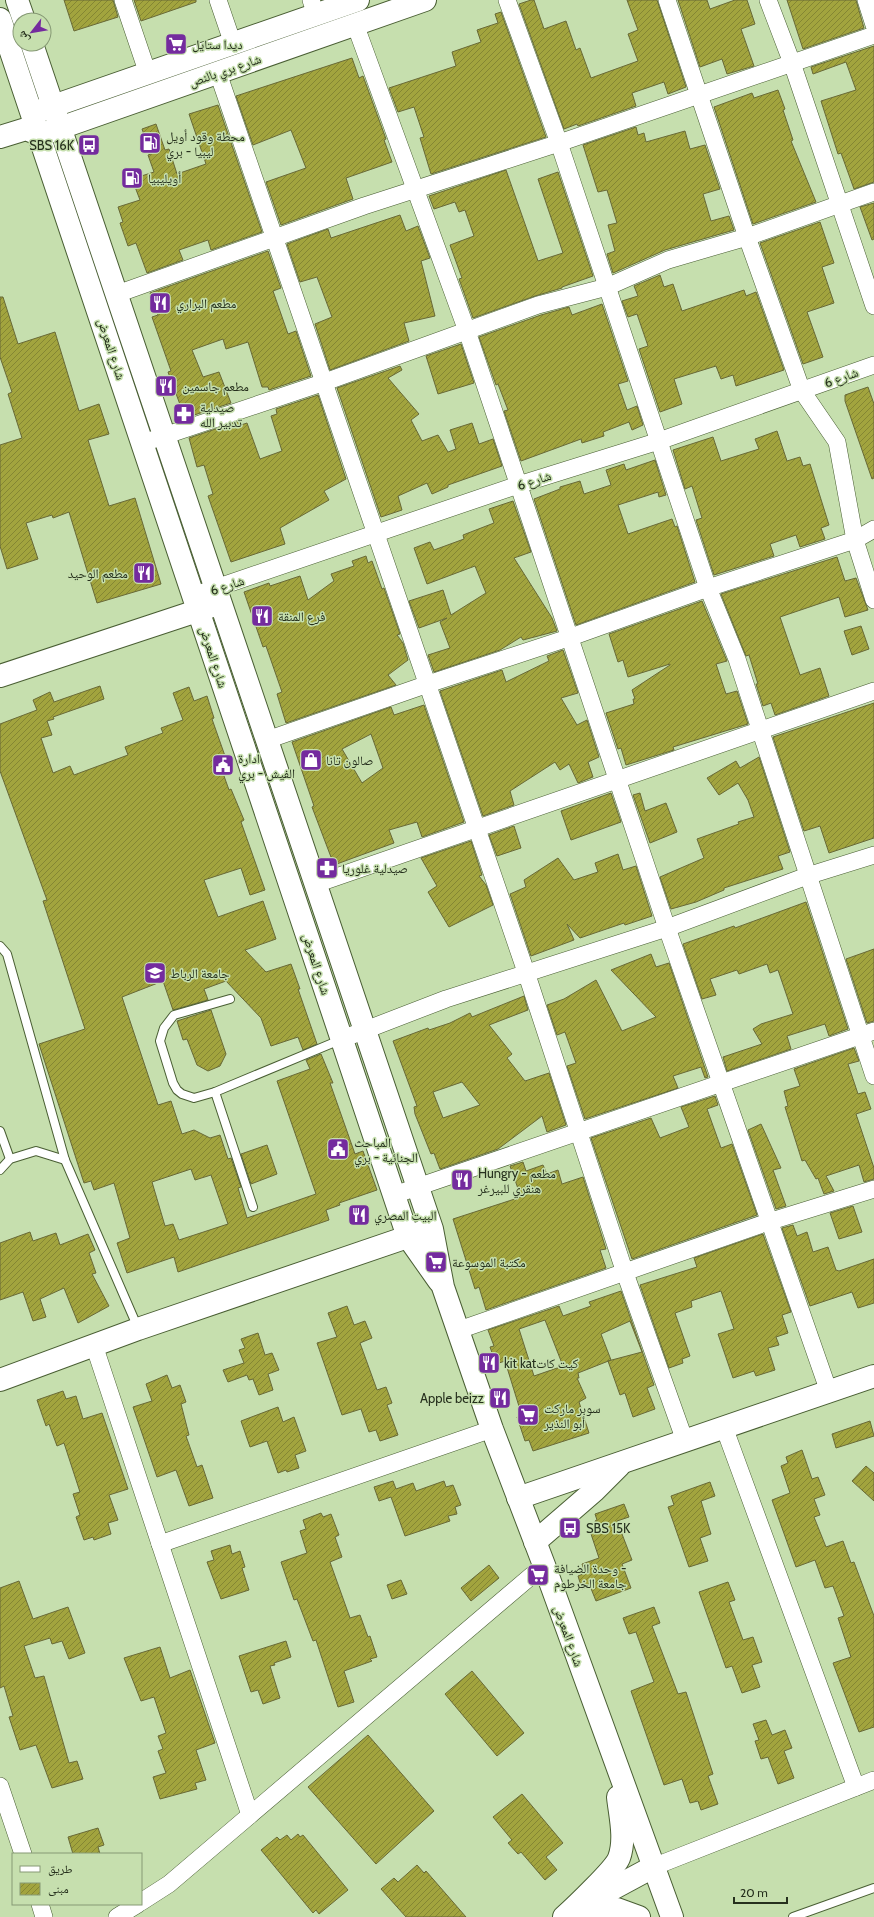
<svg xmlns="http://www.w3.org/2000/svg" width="874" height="1917" font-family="Cabin,'Noto Naskh Arabic',sans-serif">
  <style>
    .building { fill: url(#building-hatch); stroke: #686937; fill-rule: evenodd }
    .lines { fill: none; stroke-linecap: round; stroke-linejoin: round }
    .lane-casing { stroke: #495e33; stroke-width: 10 }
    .street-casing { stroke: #495e33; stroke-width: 18 }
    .secondary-casing { stroke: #495e33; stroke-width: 24 }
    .lane { stroke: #fff; stroke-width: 8 }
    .street { stroke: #fff; stroke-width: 17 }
    .secondary { stroke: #fff; stroke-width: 22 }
    .labels { text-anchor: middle; stroke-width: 3; stroke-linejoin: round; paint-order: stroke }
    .poi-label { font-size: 13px; fill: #26301d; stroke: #c6dfae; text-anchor: start }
    .street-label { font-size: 13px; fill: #26301d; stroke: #c6dfae }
  </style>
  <defs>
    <pattern id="building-hatch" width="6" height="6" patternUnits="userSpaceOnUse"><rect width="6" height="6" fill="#a2a43e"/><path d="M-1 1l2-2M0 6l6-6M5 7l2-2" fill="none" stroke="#848633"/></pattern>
  </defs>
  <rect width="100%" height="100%" fill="#c6dfae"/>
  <!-- building -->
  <g class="building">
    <polygon points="64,0 113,0 118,17 74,31"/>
    <polygon points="134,0 196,0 196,2 141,21"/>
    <polygon points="531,0 534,0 544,29 566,21 576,50 580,48 591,78 638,61 628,34 638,30 627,0 657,0 686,87 668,94 664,82 632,93 636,106 578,126 577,124 564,129 519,4"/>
    <polygon points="678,0 707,0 710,9 735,0 747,0 755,24 741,29 754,66 727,74 722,59 700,67"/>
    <polygon points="787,0 856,0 864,28 803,49"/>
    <polygon points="501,12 546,137 431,174 420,138 424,137 414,107 398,112 389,88 456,66 452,52 481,42 477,30 498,23 495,14"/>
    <polygon points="874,46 874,182 854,189 841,153 838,154 821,101 856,90 846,62 813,74 811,67"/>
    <polygon points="352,58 359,78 363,76 386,139 384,140 392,162 346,178 353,199 281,225 266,182 306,168 291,130 253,145 236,96"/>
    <polygon points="778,90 785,109 783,110 793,140 791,141 816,202 753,224 714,107 752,93 754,98"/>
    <polygon points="218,105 262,232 211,250 208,240 179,250 183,260 147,273 136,243 128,246 120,223 123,222 118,207 140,200 132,179 154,172 148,155 151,154 142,129 156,124 165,150 169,149 177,174 206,164 189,114"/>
    <polygon points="636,127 638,135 644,133 646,142 685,131 690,149 705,145 720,189 703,194 711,221 729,216 734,230 665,250 613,273 607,254 615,251 608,225 617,223 607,190 598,192 583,145"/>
    <polygon points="506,170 538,261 563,253 538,179 558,172 593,276 562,287 562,288 535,296 473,318 459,279 462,278 450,245 474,236 465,210 459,212 455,202 434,209 429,196"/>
    <polygon points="874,203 874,239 872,240 860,207"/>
    <polygon points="400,215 406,231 418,226 430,258 421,261 435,316 404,323 409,341 330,370 315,324 332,317 317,277 300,282 287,244 328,229 331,238"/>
    <polygon points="820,222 834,263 822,267 834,303 807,312 823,357 803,364 760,243"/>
    <polygon points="268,251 281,288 273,291 288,334 296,331 311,376 269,390 268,387 262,387 248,342 226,349 223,339 192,350 203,377 219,372 231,403 185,418 168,372 171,371 152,317 158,315 150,293"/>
    <polygon points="660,275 664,287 673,284 682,311 744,290 746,296 756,292 784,370 736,386 733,375 721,379 716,366 674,379 682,404 660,412 639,349 648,346 637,314 628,317 622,301 638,296 634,286"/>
    <polygon points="0,297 3,297 18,344 55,332 79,411 99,404 109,434 88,440 109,506 135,498 161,584 97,603 69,512 53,518 52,515 26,523 38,559 7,569 0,546 0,445 22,438 8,394 12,392 0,357"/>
    <polygon points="602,304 628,381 618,384 627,410 637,406 643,425 632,430 629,422 603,432 604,436 582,443 581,439 521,461 504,411 508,410 498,384 496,385 479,337 541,315 569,307 572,315"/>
    <polygon points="461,344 474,383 438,394 426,356"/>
    <polygon points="400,366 402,370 388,378 419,414 411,420 422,441 438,435 448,452 456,449 450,430 472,423 479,444 493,439 502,466 448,485 448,487 432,494 427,483 398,496 402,510 381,517 337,388"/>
    <polygon points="868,387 874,404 874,478 872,479 845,401 845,395"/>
    <polygon points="318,395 346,479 324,491 329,500 280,528 285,544 231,562 208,496 213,494 204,465 197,467 189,438 239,421 241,425 247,423 260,459 282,451 271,416 277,414 276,409"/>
    <polygon points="777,431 787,461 800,457 803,466 810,464 829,525 821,528 825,539 800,547 796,535 770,544 774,556 714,575 696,520 702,518 692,486 685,489 673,450 713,437 721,461 759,449 755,439"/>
    <polygon points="655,460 666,495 659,497 658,492 618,505 628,534 672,519 675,527 677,526 695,582 576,625 534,499 560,489 560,487 580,481 584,494 611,485 606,470 624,464 626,470"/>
    <polygon points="513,501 531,552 514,558 552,618 557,631 523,640 521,637 500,650 434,672 428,655 450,648 440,622 447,618 419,628 409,601 443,590 451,615 486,593 475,566 427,584 414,548 430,542 434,550 464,539 463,535 494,523 489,509"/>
    <polygon points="366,556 368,563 372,561 382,589 384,588 400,634 397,635 403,643 408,660 388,675 396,685 286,723 277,694 282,692 266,646 263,647 244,592 269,583 270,586 300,576 308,600 334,581 331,574 354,566 352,561"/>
    <polygon points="837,557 845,581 856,578 868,610 845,617 839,597 780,617 800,675 820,668 829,696 775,715 771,703 763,706 756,684 758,684 749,655 746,656 721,594"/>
    <polygon points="702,601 727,661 716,664 726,694 737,691 748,724 673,747 674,750 626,765 621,748 618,749 606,713 634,704 633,699 635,699 632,690 670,665 670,664 628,677 623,660 618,662 609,634"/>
    <polygon points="861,626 869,649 852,655 844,631"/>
    <polygon points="563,650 578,693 561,698 577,725 587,720 599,757 588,762 593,777 578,783 569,764 560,770 555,762 510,791 514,805 483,816 440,691 502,670 506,682 549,661 547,656"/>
    <path d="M100,686l4,13 -51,18 1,2 -7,2 5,14 -11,3 12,35 17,-7 4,9 54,-20 -3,-8 38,-14 -2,-5 22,-8 -10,-27 16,-6 5,14 13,-5 7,22 -2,1 13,37 -7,3 11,31 2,-1 13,31 -3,2 24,68 -15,5 -9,-27 -37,12 14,37 45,-16 13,38 -31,11 21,22 25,-8 9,25h-2l19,55 -14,6 -5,-13 -27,9 -10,-28 -35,-37 -22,8 4,11 -35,10 -10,-29 -41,16 36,108 13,-4 11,33 12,-4 16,8 10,-3 8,24 3,-1 10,29 -3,1 9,30 69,-24 -39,-113 33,-12 -4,-9 15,-6 12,29h-3l25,71 8,-3 14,39 -38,13 1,2 -14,5 3,10 -151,52 -4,-15 -47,16 -10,-30 13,-5 -16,-55 -20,7 -3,-9 -7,2 -45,-139 46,-15 -42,-128 4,-1 -47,-129v-47l37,-14 -4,-10 17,-8 4,10zM191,1169l4,11 16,-5 17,49 -49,16 -6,-16 -8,2 -13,-44z"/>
    <polygon points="874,703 874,838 829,853 820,826 804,831 773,737"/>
    <path d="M424,705l40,117 -42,15 -5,-15 -28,8 5,13 -60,22 -22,-58 2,-1 -22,-64 99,-35 3,8zM371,734l12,34 -21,15 -20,-34z"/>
    <polygon points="759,757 790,852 778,856 783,869 724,888 724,890 696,902 671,909 660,877 704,858 697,839 739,824 738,822 754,817 748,800 738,783 719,795 707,778 736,761 740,768"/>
    <polygon points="611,793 621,822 571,840 561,811"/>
    <polygon points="640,793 645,811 666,803 677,832 650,843 633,795"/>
    <polygon points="514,826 521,848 497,856 489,835"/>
    <polygon points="471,841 482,875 479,876 486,885 493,905 449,927 428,892 437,886 421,858"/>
    <polygon points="618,854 623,870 636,866 652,916 625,925 624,923 580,938 567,924 574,940 531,956 510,894 526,887 524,880 558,858 574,880 598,872 595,863"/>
    <polygon points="806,902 848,1029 829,1036 825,1024 787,1036 791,1049 727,1071 723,1057 762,1044 753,1029 761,1024 793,1014 778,970 770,973 767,964 739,974 737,970 710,979 716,995 702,999 683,944 734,926 735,928"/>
    <polygon points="874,949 874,1021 867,1023 846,959"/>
    <polygon points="651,954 656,967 669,963 708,1077 705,1078 701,1067 673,1076 678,1088 585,1119 567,1066 576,1063 565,1032 557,1035 547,1005 564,999 596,980 622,1031 656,1017 611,970"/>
    <path d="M524,996l4,14 -39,15 23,29 -5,4 18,23 24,-8 17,52 -19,7 -5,-16 -44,33 -58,20 -6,-16 -3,1 -16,-40 -1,-7 3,-1 -24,-65 35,-13 1,2 21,-7 20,-10 2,4zM462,1082l18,23 -37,13 -10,-26z"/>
    <polygon points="211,1010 226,1054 220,1066 208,1071 197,1065 187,1039 183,1040 177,1021"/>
    <polygon points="854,1048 859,1061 848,1064 858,1094 865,1092 871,1109 856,1114 874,1168 874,1179 864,1182 859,1165 826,1176 834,1191 824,1194 818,1178 816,1179 805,1160 802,1161 785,1107 788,1106 784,1091 800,1086 794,1069"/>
    <polygon points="715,1096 718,1105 707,1109 721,1148 732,1144 757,1215 632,1259 591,1138 651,1118 660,1138 689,1127 681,1107"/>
    <polygon points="761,1124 781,1168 773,1170 786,1206 776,1209 748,1130"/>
    <polygon points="267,1145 277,1174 251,1184 241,1154"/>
    <polygon points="523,1162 526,1171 543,1165 547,1174 558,1170 562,1184 583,1177 606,1249 600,1250 606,1268 486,1310 479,1287 475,1289 453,1219 521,1197 510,1166"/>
    <polygon points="853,1206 862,1232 839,1239 830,1213"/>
    <polygon points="793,1225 797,1236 807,1232 813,1252 828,1247 836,1270 839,1271 874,1259 874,1303 858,1308 852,1292 810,1306 782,1228"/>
    <polygon points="30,1232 33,1241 56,1233 60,1245 88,1234 95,1250 89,1253 96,1273 92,1274 109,1306 78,1323 64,1288 40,1299 46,1317 33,1321 23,1292 0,1300 0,1243"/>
    <polygon points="763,1234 791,1312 782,1315 788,1333 776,1337 779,1345 768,1348 775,1370 756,1376 754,1371 733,1378 718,1334 734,1329 721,1291 691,1301 692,1307 675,1313 690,1356 682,1359 683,1363 669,1368 640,1285 697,1267 694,1258"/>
    <path d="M621,1291l33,94 -7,3 8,21 -22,8 -8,-24 -5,2 -12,-34 34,-9 -12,-31 -29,13 10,26 -33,13 1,5h-2l9,20 -7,4 10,31 -56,18 -4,-11 -4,1 -8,-24 5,-1 -17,-55 -9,3 -6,-17 4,-1 -6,-16 71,-24 4,10 28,-10 -2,-4zM545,1320l18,46 -29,10 -15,-47z"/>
    <polygon points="347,1306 354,1325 365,1321 372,1338 360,1343 377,1390 386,1387 392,1403 387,1405 398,1435 380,1441 376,1430 369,1432 361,1409 342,1415 317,1343 337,1337 328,1313"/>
    <polygon points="258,1333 265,1355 272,1353 279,1370 268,1374 273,1390 259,1395 253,1379 249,1380 247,1375 228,1382 223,1370 244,1363 239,1350 245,1348 241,1339"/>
    <polygon points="167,1375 172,1388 180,1385 186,1402 181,1404 189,1435 186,1436 197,1467 202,1465 213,1498 189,1506 176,1470 157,1477 133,1407 152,1401 146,1384"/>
    <polygon points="63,1391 66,1399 76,1396 83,1419 102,1413 128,1489 109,1495 118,1520 108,1523 111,1534 94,1540 93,1537 84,1540 76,1517 80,1515 73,1494 80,1492 64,1443 57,1446 49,1424 46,1426 37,1400"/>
    <polygon points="278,1407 283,1422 294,1417 306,1451 295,1455 299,1468 287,1472 286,1470 278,1473 267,1441 250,1447 241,1421"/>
    <polygon points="870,1421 874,1436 836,1448 832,1434"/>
    <polygon points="802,1450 812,1479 818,1477 825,1495 814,1499 820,1515 814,1517 826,1547 843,1541 851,1563 854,1562 874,1616 874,1727 859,1732 833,1663 851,1657 838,1618 844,1616 833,1586 825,1588 815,1560 796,1567 772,1500 790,1493 781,1466 788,1463 786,1457"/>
    <polygon points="866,1466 874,1473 874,1501 852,1481"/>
    <polygon points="393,1481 396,1489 413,1483 416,1491 444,1481 446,1487 453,1485 461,1505 455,1507 457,1514 448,1516 450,1521 405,1536 391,1497 379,1501 374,1487"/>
    <polygon points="710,1482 715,1496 701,1501 711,1534 700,1538 708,1561 689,1567 668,1507 674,1505 671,1496"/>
    <polygon points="624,1504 629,1517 617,1521 632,1560 622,1564 631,1588 596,1601 590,1586 582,1589 578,1576 585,1573 582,1564 599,1558 591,1534 599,1531 595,1521 597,1520 595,1514"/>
    <polygon points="321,1513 323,1517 331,1514 339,1535 335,1537 342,1557 330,1562 350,1618 360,1615 368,1637 370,1636 377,1657 370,1659 372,1661 344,1671 354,1702 338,1707 316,1640 313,1641 297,1599 294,1600 281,1562 307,1553 300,1531 306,1529 303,1520"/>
    <polygon points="230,1545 232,1554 240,1551 245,1567 242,1568 249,1590 221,1599 207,1562 214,1560 211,1551"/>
    <polygon points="489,1565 499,1578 471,1601 461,1588"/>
    <polygon points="401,1580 407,1594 392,1599 387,1585"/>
    <polygon points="19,1581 33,1619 68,1607 85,1653 69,1659 62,1641 52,1644 50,1638 24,1646 35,1678 44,1676 69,1763 77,1761 83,1779 52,1788 36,1745 20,1750 9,1717 13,1716 4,1686 0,1688 0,1588"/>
    <polygon points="728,1582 735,1600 729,1602 743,1640 753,1637 762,1662 752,1665 760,1687 742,1693 732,1666 726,1668 699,1592"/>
    <polygon points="654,1607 660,1623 652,1626 678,1694 686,1692 713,1774 708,1776 718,1804 701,1810 698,1801 690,1803 682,1779 664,1785 631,1691 654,1682 636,1632 629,1634 623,1618"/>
    <polygon points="286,1641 291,1657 274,1663 275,1665 270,1666 280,1698 263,1704 258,1690 251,1692 239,1656"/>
    <polygon points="160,1647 170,1678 190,1670 215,1743 196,1750 206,1780 195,1783 197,1789 160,1799 153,1777 166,1773 158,1751 163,1749 158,1736 166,1733 154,1697 141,1701 124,1658"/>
    <polygon points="472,1671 524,1733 497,1756 445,1694"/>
    <polygon points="766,1720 772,1735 785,1730 792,1748 784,1751 794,1778 778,1784 768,1757 761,1759 755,1741 759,1740 753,1724"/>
    <polygon points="368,1735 434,1811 376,1864 308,1787"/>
    <polygon points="522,1794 563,1843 546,1857 557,1870 545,1880 521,1852 518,1854 508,1843 512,1840 493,1817"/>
    <polygon points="98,1828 104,1845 98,1847 100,1854 73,1854 68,1837"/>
    <polygon points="298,1834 300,1837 303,1835 348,1890 319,1914 316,1910 313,1913 261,1850 277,1837 280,1840 287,1835 291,1840"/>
    <polygon points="417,1865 424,1873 426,1871 466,1917 406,1917 381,1889 394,1878 398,1882"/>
  </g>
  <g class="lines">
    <!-- lane casing -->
    <g class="lane-casing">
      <g id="lane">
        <polyline points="0,946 7,954 65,1160 138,1328"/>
        <polyline points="230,999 174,1015 164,1028 160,1041 173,1083 177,1090 182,1094 194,1098 215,1092 340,1040"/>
        <polyline points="215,1092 253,1207"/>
        <polyline points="0,1131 10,1159"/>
        <polyline points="0,1170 10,1159 36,1151 65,1160"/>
        <polyline points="793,1917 874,1888"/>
      </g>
    </g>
    <!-- street casing -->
    <g class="street-casing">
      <g id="street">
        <polyline points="123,0 148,74"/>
        <polyline points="218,0 233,44"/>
        <polyline points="311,0 316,15"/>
        <polyline points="507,0 559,143 708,588 737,659 874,1076"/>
        <polyline points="667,0 747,237 802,391 837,442 855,540 874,600"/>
        <polyline points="768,0 792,63 874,306"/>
        <polyline points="866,0 874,25"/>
        <polyline points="355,24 467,331 667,928 829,1392"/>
        <polyline points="218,73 526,972 625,1273 685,1441"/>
        <polyline points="117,294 364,206 559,143 874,35"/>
        <polyline points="143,443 325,382 538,305 607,287 668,260 747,237 874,192"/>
        <polyline points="204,592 518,485 659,441 874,365"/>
        <polyline points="267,740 428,684 571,637 708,588 855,540 874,529"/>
        <polyline points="316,884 874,691"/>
        <polyline points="342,1039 446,999 667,928 807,876 874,855"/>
        <polyline points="394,1195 874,1031"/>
        <polyline points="459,1330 768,1222 874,1189"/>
        <polyline points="94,1345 250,1815"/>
        <polyline points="724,1427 856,1787"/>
        <polyline points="160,1544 492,1429"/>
        <polyline points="0,1786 23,1854"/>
        <polyline points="653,1867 874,1780"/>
        <polyline points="141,1902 169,1884 544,1565"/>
        <polyline points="40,1904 44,1917"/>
        <polyline points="117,1917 138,1904"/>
      </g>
    </g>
    <!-- secondary casing -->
    <g class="secondary-casing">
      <g id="secondary">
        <polyline points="17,0 24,20"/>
        <polyline points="0,19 408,1237 439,1281"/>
        <polyline points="32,44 432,1229 443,1287 492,1429 544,1565 672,1917"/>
        <polyline points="39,111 358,0"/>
        <polyline points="0,137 26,129 40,135 425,0"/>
        <polyline points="0,676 212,606"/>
        <polyline points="0,1380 138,1329 422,1232"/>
        <polyline points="518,1498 874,1376"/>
        <polyline points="535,1542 594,1491 619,1466"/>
        <polyline points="588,1902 653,1867"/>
        <polyline points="578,1909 617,1909 639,1917"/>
        <path d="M564,1917c10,-9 51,-48 55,-59 7,-19 1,-42 -1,-61"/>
      </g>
    </g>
    <!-- lane -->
    <use href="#lane" class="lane"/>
    <!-- street -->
    <use href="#street" class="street"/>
    <!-- secondary -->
    <use href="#secondary" class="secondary"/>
  </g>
  <!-- icons -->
  <defs>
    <g id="supermarket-square" transform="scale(1.15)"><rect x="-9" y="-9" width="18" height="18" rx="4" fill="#742b9e" stroke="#c6dfae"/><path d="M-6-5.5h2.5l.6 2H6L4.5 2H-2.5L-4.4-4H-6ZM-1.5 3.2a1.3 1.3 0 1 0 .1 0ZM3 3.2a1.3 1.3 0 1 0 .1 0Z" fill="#fff"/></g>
    <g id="fuel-square" transform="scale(1.15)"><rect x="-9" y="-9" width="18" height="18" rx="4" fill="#742b9e" stroke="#c6dfae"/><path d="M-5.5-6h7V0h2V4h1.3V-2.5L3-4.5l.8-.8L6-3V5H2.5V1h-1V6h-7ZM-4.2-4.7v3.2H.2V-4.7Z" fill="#fff"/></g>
    <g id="bus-square" transform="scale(1.15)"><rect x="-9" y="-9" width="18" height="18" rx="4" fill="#742b9e" stroke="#c6dfae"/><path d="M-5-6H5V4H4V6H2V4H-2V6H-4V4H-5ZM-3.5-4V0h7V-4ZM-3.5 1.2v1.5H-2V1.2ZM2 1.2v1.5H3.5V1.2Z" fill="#fff"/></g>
    <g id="restaurant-square" transform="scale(1.15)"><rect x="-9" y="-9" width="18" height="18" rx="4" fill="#742b9e" stroke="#c6dfae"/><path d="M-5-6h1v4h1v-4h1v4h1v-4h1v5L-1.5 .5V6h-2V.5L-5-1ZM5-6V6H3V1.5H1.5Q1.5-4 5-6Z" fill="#fff"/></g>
    <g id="pharmacy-square" transform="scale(1.15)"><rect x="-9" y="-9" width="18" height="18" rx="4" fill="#742b9e" stroke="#c6dfae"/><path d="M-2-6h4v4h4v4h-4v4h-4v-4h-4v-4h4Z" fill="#fff"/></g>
    <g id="shop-square" transform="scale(1.15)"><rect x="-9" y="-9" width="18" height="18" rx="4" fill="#742b9e" stroke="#c6dfae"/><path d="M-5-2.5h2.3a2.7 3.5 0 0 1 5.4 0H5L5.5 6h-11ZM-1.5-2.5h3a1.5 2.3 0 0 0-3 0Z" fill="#fff"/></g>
    <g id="civic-square" transform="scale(1.15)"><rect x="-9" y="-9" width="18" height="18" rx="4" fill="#742b9e" stroke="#c6dfae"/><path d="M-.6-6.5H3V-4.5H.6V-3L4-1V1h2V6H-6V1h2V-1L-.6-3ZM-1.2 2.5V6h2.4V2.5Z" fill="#fff"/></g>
    <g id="university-square" transform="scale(1.15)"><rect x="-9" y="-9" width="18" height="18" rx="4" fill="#742b9e" stroke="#c6dfae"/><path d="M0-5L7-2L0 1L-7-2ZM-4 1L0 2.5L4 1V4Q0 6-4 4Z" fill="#fff"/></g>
  </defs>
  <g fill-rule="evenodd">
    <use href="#supermarket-square" x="176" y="44"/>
    <use href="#fuel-square" x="150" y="143"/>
    <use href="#bus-square" x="89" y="145"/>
    <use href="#fuel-square" x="132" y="178"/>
    <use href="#restaurant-square" x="160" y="303"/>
    <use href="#restaurant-square" x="166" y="386"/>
    <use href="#pharmacy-square" x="184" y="414"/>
    <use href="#restaurant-square" x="144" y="573"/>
    <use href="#restaurant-square" x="262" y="616"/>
    <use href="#shop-square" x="311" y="760"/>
    <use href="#civic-square" x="223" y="765"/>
    <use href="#pharmacy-square" x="327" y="868"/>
    <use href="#university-square" x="155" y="973"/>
    <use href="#civic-square" x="338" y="1149"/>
    <use href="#restaurant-square" x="462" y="1180"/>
    <use href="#restaurant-square" x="359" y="1215"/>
    <use href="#supermarket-square" x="436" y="1262"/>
    <use href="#restaurant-square" x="489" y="1363"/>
    <use href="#restaurant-square" x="500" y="1398"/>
    <use href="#supermarket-square" x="528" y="1415"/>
    <use href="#bus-square" x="570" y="1528"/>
    <use href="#supermarket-square" x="538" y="1575"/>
  </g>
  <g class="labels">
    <!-- poi labels -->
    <g class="poi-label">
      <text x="192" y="49">ديدا ستايل</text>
      <text x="166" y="141">محطة وقود أويل<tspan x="166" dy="15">ليبيا - بري</tspan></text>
      <text x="74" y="150" text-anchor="end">SBS 16K</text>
      <text x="148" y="183">أويليبيا</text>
      <text x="176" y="308">مطعم البراري</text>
      <text x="182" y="391">مطعم جاسمين</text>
      <text x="200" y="412">صيدلية<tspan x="200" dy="15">تدبير الله</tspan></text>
      <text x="128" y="578" text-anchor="end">مطعم الوحيد</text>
      <text x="278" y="621">فرع المنقة</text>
      <text x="238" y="763">ادارة<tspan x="238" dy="15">الفيش - بري</tspan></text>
      <text x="326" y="765">صالون تانا</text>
      <text x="342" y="873">صيدلية غلوريا</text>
      <text x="170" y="978">جامعة الرباط</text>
      <text x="354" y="1147">المباحث<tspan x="354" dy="15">الجنائية - بري</tspan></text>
      <text x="478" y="1178">Hungry - مطعم<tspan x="478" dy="15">هنقري للبيرغر</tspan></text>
      <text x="374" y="1220">البيت المصري</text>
      <text x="452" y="1267">مكتبة الموسوعة</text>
      <text x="504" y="1368">kit katكيت كات</text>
      <text x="484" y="1403" text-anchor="end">Apple beizz</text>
      <text x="544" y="1413">سوبر ماركت<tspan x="544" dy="15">أبو النذير</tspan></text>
      <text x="586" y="1533">SBS 15K</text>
      <text x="554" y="1573">وحدة الضيافة -<tspan x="554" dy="15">جامعة الخرطوم</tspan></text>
    </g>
    <!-- street labels -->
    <g class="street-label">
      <text transform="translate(225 70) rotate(-19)" y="5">شارع بري بالنص</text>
      <text transform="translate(112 349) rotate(72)" y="5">شارع المعرض</text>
      <text transform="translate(841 377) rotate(-20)" y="5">شارع 6</text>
      <text transform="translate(534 480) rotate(-18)" y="5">شارع 6</text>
      <text transform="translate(227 585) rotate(-18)" y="5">شارع 6</text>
      <text transform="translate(214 657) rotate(72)" y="5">شارع المعرض</text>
      <text transform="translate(317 964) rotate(72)" y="5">شارع المعرض</text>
      <text transform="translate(569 1636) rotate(70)" y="5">شارع المعرض</text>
    </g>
  </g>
  <!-- legend -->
  <rect x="12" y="1853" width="130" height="52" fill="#c6dfae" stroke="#869974"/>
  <rect x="20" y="1866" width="20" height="6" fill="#ffffff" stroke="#869974"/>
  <text x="48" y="1873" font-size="12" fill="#26301d">طريق</text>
  <rect x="20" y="1883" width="20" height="12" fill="url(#building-hatch)" stroke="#869974"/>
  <text x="48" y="1893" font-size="12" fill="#26301d">مبنى</text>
  <!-- north arrow -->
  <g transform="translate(32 32) rotate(239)"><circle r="19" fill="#c6dfae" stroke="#869974"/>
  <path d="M0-3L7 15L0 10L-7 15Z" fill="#742b9e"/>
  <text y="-6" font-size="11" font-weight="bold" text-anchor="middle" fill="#26301d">ش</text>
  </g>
  <!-- scale -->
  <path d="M734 1897v6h53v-6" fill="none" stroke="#26301d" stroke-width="2"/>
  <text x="740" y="1897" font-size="12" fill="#26301d" stroke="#c6dfae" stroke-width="3" paint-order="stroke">20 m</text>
</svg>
